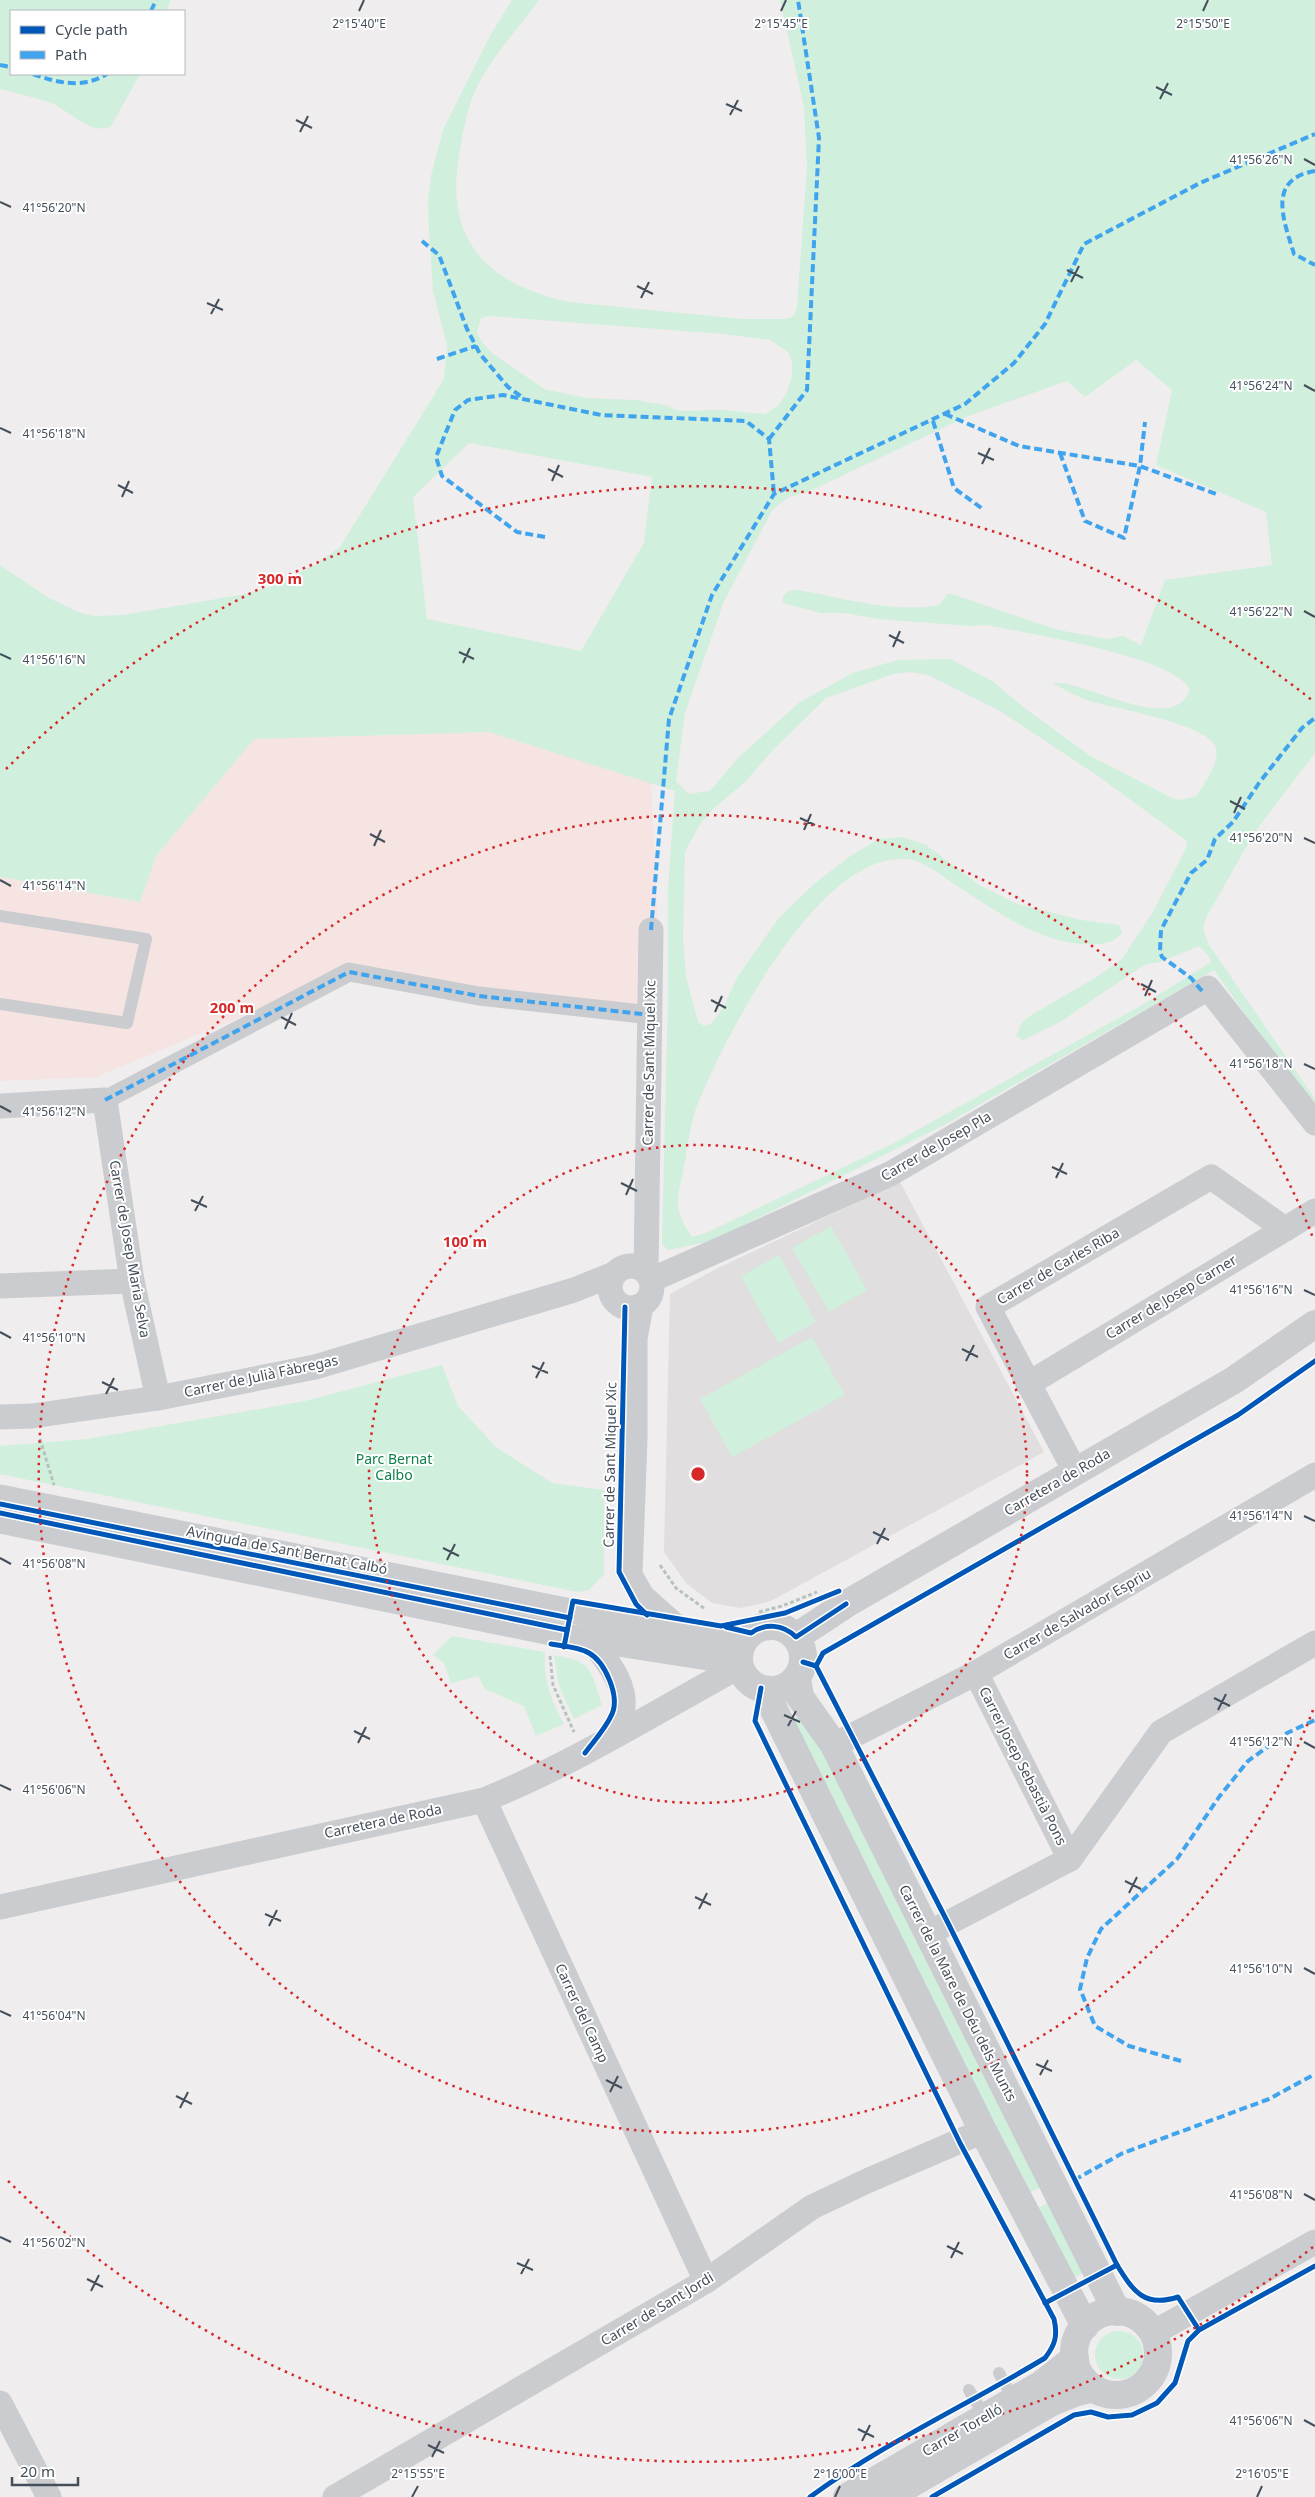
<svg xmlns="http://www.w3.org/2000/svg" width="1315" height="2497" font-family="'Noto Sans',sans-serif">
  <style>
    .education { fill: #e0dedf }
    .medical { fill: #f6e4e2 }
    .green { fill: #d0efdc; fill-rule: evenodd }
    .lines { fill: none; stroke-linecap: round; stroke-linejoin: round }
    .path { stroke: #b5c3bf; stroke-width: 3; stroke-dasharray: 4 2.5; stroke-linecap: butt }
    .service { stroke: #cacccf; stroke-width: 12 }
    .pedestrian { stroke: #cacccf; stroke-width: 19 }
    .minor { stroke: #cacccf; stroke-width: 25 }
    .tertiary { stroke: #cacccf; stroke-width: 28 }
    .quiet { stroke: #3fa4ed; stroke-width: 4; stroke-dasharray: 8 4; stroke-linecap: butt }
    .cycleway-casing { stroke: #fff; stroke-width: 8 }
    .cycleway { stroke: #0057b8; stroke-width: 5 }
    .ticks { fill: none; stroke: #444f5b; stroke-width: 2 }
    .ring { fill: none; stroke: #d62828; stroke-width: 2.5; stroke-dasharray: 2.5 5 }
    .labels { text-anchor: middle; stroke-width: 4; stroke-linejoin: round; paint-order: stroke }
    .street-label { font-size: 14px; fill: #444f5b; stroke: #fff }
    .park-label { font-size: 14px; fill: #10814b; stroke: #fff }
    .ticks-label { font-size: 12px; text-anchor: middle; fill: #444f5b; stroke: #fff; stroke-width: 4; stroke-linejoin: round; paint-order: stroke }
    .centre { fill: #d62828; stroke: #fff; stroke-width: 2.5 }
    .ring-label { font-size: 15px; text-anchor: middle; font-weight: bold; fill: #d62828; stroke: #fff; stroke-width: 4; stroke-linejoin: round; paint-order: stroke }
  </style>
  <rect width="100%" height="100%" fill="#efeded"/>
  <!-- education -->
  <polygon class="education" points="900,1182 1044,1452 771,1601 741,1608 712,1603 686,1583 664,1552 670,1294 718,1268"/>
  <!-- medical -->
  <polygon class="medical" points="489,732 651,782 662,1008 349,972 96,1077 0,1081 0,877 140,902 156,856 254,739"/>
  <!-- green -->
  <g class="green">
    <path d="M0,0h171l-5,11h-155v63h129l-29,52c-19,11 -45,-18 -62,-24 -16,-5 -33,-9 -49,-13z"/>
    <path d="M512,0h27c-23,32 -54,63 -68,101 -6,18 -9,36 -12,55 -15,85 30,129 110,146l173,17h45l7,-3 3,-9 10,-140 -3,-60 -24,-107h535v753l-61,80 -47,83 -4,12 6,17 106,154v14l-101,-143 -270,155 -232,116 -44,9 -6,-6 6,-248v-108l7,-97 -186,-59 -235,7 -98,117 -16,46 -140,-25v-312l49,33 29,14 16,4 29,-1 117,-20 33,-9 43,-22 24,-17 104,-168 3,-33 -14,-55 -4,-60 -1,-30 3,-25 12,-46 48,-96zM489,316l234,18 47,6 18,12 4,9v15l-5,16 -9,14 -13,8 -43,-4 -43,1 -14,-6 -30,-5 -49,-2 -42,-9 -52,-36 -10,-11 -5,-10 4,-14zM1136,360l36,30 -16,75 110,47 6,53 -107,15 -24,65 -18,-9 -16,3 -49,-9 -109,-37 -10,12c-47,9 -97,-8 -143,-15l-7,1 -6,5v7l38,10h23l35,6 92,7 15,-1c40,8 187,31 204,64 -16,49 -105,-10 -138,-6 12,6 25,14 38,18 23,7 120,23 126,47 4,14 -12,37 -20,48l-16,4 -8,-2 -80,-41 -65,-47 -35,-29 -42,-22 -52,1 -45,13 -53,29 -61,55 -29,34 -22,3 -12,-13 9,-68 39,-112 49,-92 16,-12 21,-6 158,-75 99,-35 18,16zM469,443l183,34 -8,66 -63,108 -154,-32 -14,-122zM911,672l17,3 72,36 98,65 89,65 -1,7 -33,64 -31,47 -24,17 -68,40 -8,6 -6,14 7,4 37,-18 84,-57 16,-3 39,-16 10,10 2,6 -67,42 -252,140 -184,88 -16,5c-6,-9 -12,-19 -14,-30 -1,-14 4,-28 6,-41 4,-21 6,-43 14,-63 29,-70 121,-251 209,-244 15,1 31,14 43,22 40,26 93,66 142,63 13,0 23,-1 30,-12l-3,-7 -38,-5 -64,-16 -38,-19 -53,-40 -23,-8 -24,2 -30,18 -35,27 -35,34 -41,58 -15,32 -11,15 -8,3 -6,-4 -12,-45 -3,-39 2,-86 15,-28 14,-16 30,-25 30,-34 52,-51 67,-24z"/>
    <polygon points="831,1226 867,1290 829,1312 792,1248"/>
    <polygon points="779,1255 816,1322 778,1343 741,1276"/>
    <polygon points="812,1337 845,1395 732,1457 700,1399"/>
    <polygon points="442,1365 458,1406 496,1447 552,1483 604,1490 604,1574 589,1590 578,1592 0,1474 0,1446 87,1439 305,1401"/>
    <path d="M452,1636l93,16c-2,28 6,48 19,72l-28,12 -12,-30 -39,-17 -7,-13 -27,7 -7,-20 -11,-8z"/>
    <path d="M554,1655c40,7 36,14 48,50l-28,14 -15,-33z"/>
    <polygon points="803,1713 1041,2187 1029,2193 791,1720"/>
    <polygon points="1048,2203 1084,2272 1072,2279 1036,2209"/>
    <circle cx="1119" cy="2355" r="24"/>
  </g>
  <g class="lines">
    <!-- path -->
    <g class="path">
      <polyline points="40,1439 54,1485"/>
      <polyline points="660,1565 676,1588 705,1609"/>
      <polyline points="759,1612 782,1606 817,1592"/>
      <polyline points="550,1656 553,1685 574,1732"/>
    </g>
    <!-- service -->
    <g class="service">
      <polyline points="0,916 146,939 127,1023 0,1004"/>
      <polyline points="999,2373 1014,2400"/>
      <polyline points="969,2390 985,2417"/>
    </g>
    <!-- pedestrian -->
    <polyline class="pedestrian" points="105,1100 349,972 479,996 651,1015"/>
    <!-- minor -->
    <g class="minor">
      <polyline points="0,1106 105,1100 132,1281 158,1398"/>
      <circle cx="631" cy="1287" r="21"/>
      <polyline points="646,1271 651,930"/>
      <polyline points="651,1280 890,1174 1208,988 1315,1123"/>
      <polyline points="0,1286 132,1281"/>
      <polyline points="641,1306 635,1338 635,1438 630,1575 642,1596 680,1630"/>
      <polyline points="1028,1384 1315,1211"/>
      <polyline points="0,1417 32,1416 158,1398 315,1367 574,1290 614,1274"/>
      <polyline points="1075,1471 988,1307 1211,1177 1285,1229"/>
      <polyline points="0,1497 636,1624 721,1635 751,1633"/>
      <polyline points="0,1521 566,1636 714,1659 740,1661"/>
      <path d="M593,1642c13,18 33,41 30,66 -1,9 -5,18 -7,26"/>
      <polyline points="976,1673 1070,1859"/>
      <polyline points="834,1745 976,1673 1315,1475"/>
      <polyline points="484,1800 706,2281"/>
      <path d="M0,1907l484,-107c89,-36 172,-88 256,-134"/>
      <polyline points="929,1933 1070,1859 1161,1732 1315,1643"/>
      <polyline points="1153,2333 1315,2242"/>
      <polyline points="0,2403 49,2497"/>
      <polyline points="335,2497 706,2281 812,2207 867,2181 983,2131"/>
    </g>
    <!-- tertiary -->
    <g class="tertiary">
      <circle cx="771" cy="1658" r="32"/>
      <polyline points="796,1637 846,1604 1234,1380 1315,1324"/>
      <polyline points="797,1678 800,1697 834,1745 1117,2312"/>
      <polyline points="769,1690 774,1710 983,2131 1085,2326"/>
      <circle cx="1116" cy="2353" r="42"/>
      <polyline points="847,2497 1042,2384 1075,2358"/>
      <polyline points="888,2497 1052,2402 1077,2392 1094,2388"/>
    </g>
    <!-- quiet -->
    <g class="quiet">
      <polyline points="151,11 156,0"/>
      <polyline points="0,65 11,67"/>
      <path d="M33,74c25,9 49,15 74,0"/>
      <path d="M1315,171c-49,8 -31,50 -21,83l21,11"/>
      <polyline points="422,241 439,255 467,329 480,354 508,387 522,397"/>
      <polyline points="437,359 476,346"/>
      <polyline points="945,414 1019,446 1140,466 1219,495"/>
      <polyline points="933,421 954,488 984,510"/>
      <polyline points="769,439 807,390 819,138 798,0"/>
      <polyline points="1060,453 1085,521 1124,538 1140,466 1145,422"/>
      <polyline points="545,537 517,532 442,476 436,457 455,410 468,400 503,395 601,415 746,421 769,439 774,494"/>
      <polyline points="651,930 669,719 712,595 774,494 965,404 1014,363 1045,324 1084,244 1200,183 1315,134"/>
      <polyline points="1202,991 1191,978 1162,957 1160,951 1161,930 1191,873 1207,860 1215,839 1233,822 1259,783 1302,728 1315,718"/>
      <polyline points="105,1100 349,972 479,996 651,1015"/>
      <polyline points="1181,2061 1129,2046 1095,2026 1080,1989 1087,1958 1101,1929 1177,1859 1219,1797 1248,1761 1287,1733 1315,1720"/>
      <polyline points="1074,2180 1123,2153 1269,2099 1315,2074"/>
    </g>
    <!-- cycleway casing -->
    <g class="cycleway-casing">
      <g id="cycleway">
        <polyline points="625,1307 619,1572 636,1604 647,1615"/>
        <polyline points="0,1504 570,1618"/>
        <polyline points="0,1513 567,1630"/>
        <path d="M726,1627l25,6c14,-10 32,-9 45,4l50,-33"/>
        <path d="M551,1644c12,2 28,3 38,9 16,9 31,43 23,61 -6,14 -18,27 -27,39"/>
        <polyline points="564,1647 573,1601 721,1626 785,1613 839,1591"/>
        <path d="M803,1662l13,4 132,257 169,342c16,26 27,43 61,32l21,33"/>
        <polyline points="816,1666 823,1653 1238,1415 1315,1361"/>
        <path d="M761,1688l-6,33 205,422 94,176c4,17 1,26 -9,39 -78,47 -161,85 -235,139"/>
        <polyline points="1045,2303 1117,2265"/>
        <polyline points="932,2497 1074,2415 1091,2412 1108,2417 1132,2415 1157,2403 1175,2383 1188,2341 1199,2330 1315,2266"/>
      </g>
    </g>
    <!-- cycleway -->
    <use href="#cycleway" class="cycleway"/>
  </g>
  <!-- ticks -->
  <path class="ticks" d="M359,11l5,-11M781,11l5,-11M1203,11l5,-11M1156,87l16,8M1160,99l8,-16M726,104l16,7M730,115l8,-15M296,120l16,8M300,132l8,-16M1304,159l11,6M0,202l11,5M1067,270l16,8M1071,282l8,-16M637,286l16,8M641,298l8,-16M207,303l16,7M211,314l8,-15M1304,385l11,6M0,428l11,5M978,453l16,7M982,464l8,-16M548,469l15,8M552,481l7,-16M118,485l15,8M122,497l7,-16M1304,611l11,6M889,635l15,8M893,647l7,-16M459,652l15,7M0,654l11,5M463,663l7,-15M1230,801l15,8M1234,813l7,-16M800,818l15,7M804,830l7,-16M370,834l15,8M1304,838l11,5M374,846l7,-16M0,880l11,6M1141,984l15,8M1145,996l7,-16M711,1000l15,8M715,1012l7,-16M281,1017l15,8M285,1029l7,-16M1304,1064l11,5M0,1106l11,6M1052,1167l15,7M1056,1178l7,-15M621,1183l16,8M626,1195l7,-16M191,1200l16,7M195,1211l8,-15M1304,1290l11,5M0,1332l11,6M962,1349l16,8M966,1361l8,-16M532,1366l16,7M536,1378l8,-16M102,1382l16,8M106,1394l8,-16M1304,1516l11,5M873,1532l16,8M877,1544l8,-16M443,1548l16,8M0,1558l11,6M447,1560l8,-16M1214,1698l16,8M1218,1710l8,-16M784,1715l16,7M788,1726l8,-15M354,1731l16,8M1304,1742l11,6M358,1743l8,-16M0,1785l11,5M1125,1881l16,8M1129,1893l8,-16M695,1897l16,8M699,1909l8,-16M265,1914l16,7M269,1926l8,-16M1304,1968l11,6M0,2011l11,5M1036,2064l16,7M1040,2075l8,-15M606,2080l16,8M610,2092l8,-16M176,2096l16,8M180,2108l8,-16M1304,2194l11,6M0,2237l11,5M947,2246l16,8M951,2258l8,-16M517,2263l16,7M521,2274l8,-15M87,2279l16,8M91,2291l8,-16M1304,2420l11,6M858,2429l16,8M862,2441l8,-16M428,2445l16,8M432,2457l8,-16M412,2497l6,-11M835,2497l5,-11M1257,2497l5,-11"/>
  <!-- distance rings -->
  <g class="ring">
    <circle cx="698" cy="1474" r="329"/>
    <path d="M1313 1710A659 659 0 1 1 1313 1238"/>
    <path d="M1313 2247A988 988 0 0 1 6 2179M6 769A988 988 0 0 1 1313 701"/>
  </g>
  <g class="labels">
    <!-- street labels -->
    <g class="street-label">
      <text transform="translate(649 1063) rotate(-89)" y="5">Carrer de Sant Miquel Xic</text>
      <text transform="translate(936 1146) rotate(-30)" y="5">Carrer de Josep Pla</text>
      <text transform="translate(130 1249) rotate(80)" y="5">Carrer de Josep Maria Selva</text>
      <text transform="translate(1058 1266) rotate(-30)" y="5">Carrer de Carles Riba</text>
      <text transform="translate(1171 1297) rotate(-31)" y="5">Carrer de Josep Carner</text>
      <text transform="translate(261 1376) rotate(-12)" y="5">Carrer de Julià Fàbregas</text>
      <text transform="translate(610 1465) rotate(-89)" y="5">Carrer de Sant Miquel Xic</text>
      <text transform="translate(1057 1482) rotate(-30)" y="5">Carretera de Roda</text>
      <text transform="translate(287 1550) rotate(11)" y="5">Avinguda de Sant Bernat Calbó</text>
      <text transform="translate(1077 1614) rotate(-30)" y="5">Carrer de Salvador Espriu</text>
      <text transform="translate(1023 1766) rotate(63)" y="5">Carrer Josep Sebastià Pons</text>
      <text transform="translate(383 1821) rotate(-12)" y="5">Carretera de Roda</text>
      <text transform="translate(958 1993) rotate(63)" y="5">Carrer de la Mare de Déu dels Munts</text>
      <text transform="translate(582 2013) rotate(65)" y="5">Carrer del Camp</text>
      <text transform="translate(657 2309) rotate(-31)" y="5">Carrer de Sant Jordi</text>
      <text transform="translate(962 2430) rotate(-30)" y="5">Carrer Torelló</text>
    </g>
    <!-- park labels -->
    <g class="park-label">
      <text x="394" y="1464">Parc Bernat<tspan x="394" dy="16">Calbo</tspan></text>
    </g>
  </g>
  <g class="ticks-label">
    <text x="359" y="28">2°15'40"E</text>
    <text x="781" y="28">2°15'45"E</text>
    <text x="1203" y="28">2°15'50"E</text>
    <text x="1261" y="164">41°56'26"N</text>
    <text x="54" y="212">41°56'20"N</text>
    <text x="1261" y="390">41°56'24"N</text>
    <text x="54" y="438">41°56'18"N</text>
    <text x="1261" y="616">41°56'22"N</text>
    <text x="54" y="664">41°56'16"N</text>
    <text x="1261" y="842">41°56'20"N</text>
    <text x="54" y="890">41°56'14"N</text>
    <text x="1261" y="1068">41°56'18"N</text>
    <text x="54" y="1116">41°56'12"N</text>
    <text x="1261" y="1294">41°56'16"N</text>
    <text x="54" y="1342">41°56'10"N</text>
    <text x="1261" y="1520">41°56'14"N</text>
    <text x="54" y="1568">41°56'08"N</text>
    <text x="1261" y="1746">41°56'12"N</text>
    <text x="54" y="1794">41°56'06"N</text>
    <text x="1261" y="1973">41°56'10"N</text>
    <text x="54" y="2020">41°56'04"N</text>
    <text x="1261" y="2199">41°56'08"N</text>
    <text x="54" y="2247">41°56'02"N</text>
    <text x="1261" y="2425">41°56'06"N</text>
    <text x="418" y="2478">2°15'55"E</text>
    <text x="840" y="2478">2°16'00"E</text>
    <text x="1262" y="2478">2°16'05"E</text>
  </g>
  <circle cx="698" cy="1474" r="8" class="centre"/>
  <g class="ring-label">
    <text x="280" y="584">300 m</text>
    <text x="232" y="1013">200 m</text>
    <text x="465" y="1247">100 m</text>
  </g>
  <!-- legend -->
  <rect x="10" y="10" width="175" height="65" fill="#ffffff" stroke="#b4b9bd"/>
  <rect x="20" y="26" width="25" height="8" fill="#0057b8" stroke="#b4b9bd"/>
  <text x="55" y="35" font-size="15" fill="#444f5b">Cycle path</text>
  <rect x="20" y="51" width="25" height="8" fill="#3fa4ed" stroke="#b4b9bd"/>
  <text x="55" y="60" font-size="15" fill="#444f5b">Path</text>
  <!-- scale -->
  <path d="M12 2477v8h66v-8" fill="none" stroke="#444f5b" stroke-width="2.5"/>
  <text x="20" y="2477" font-size="15" fill="#444f5b" stroke="#ffffff" stroke-width="4" paint-order="stroke">20 m</text>
</svg>
